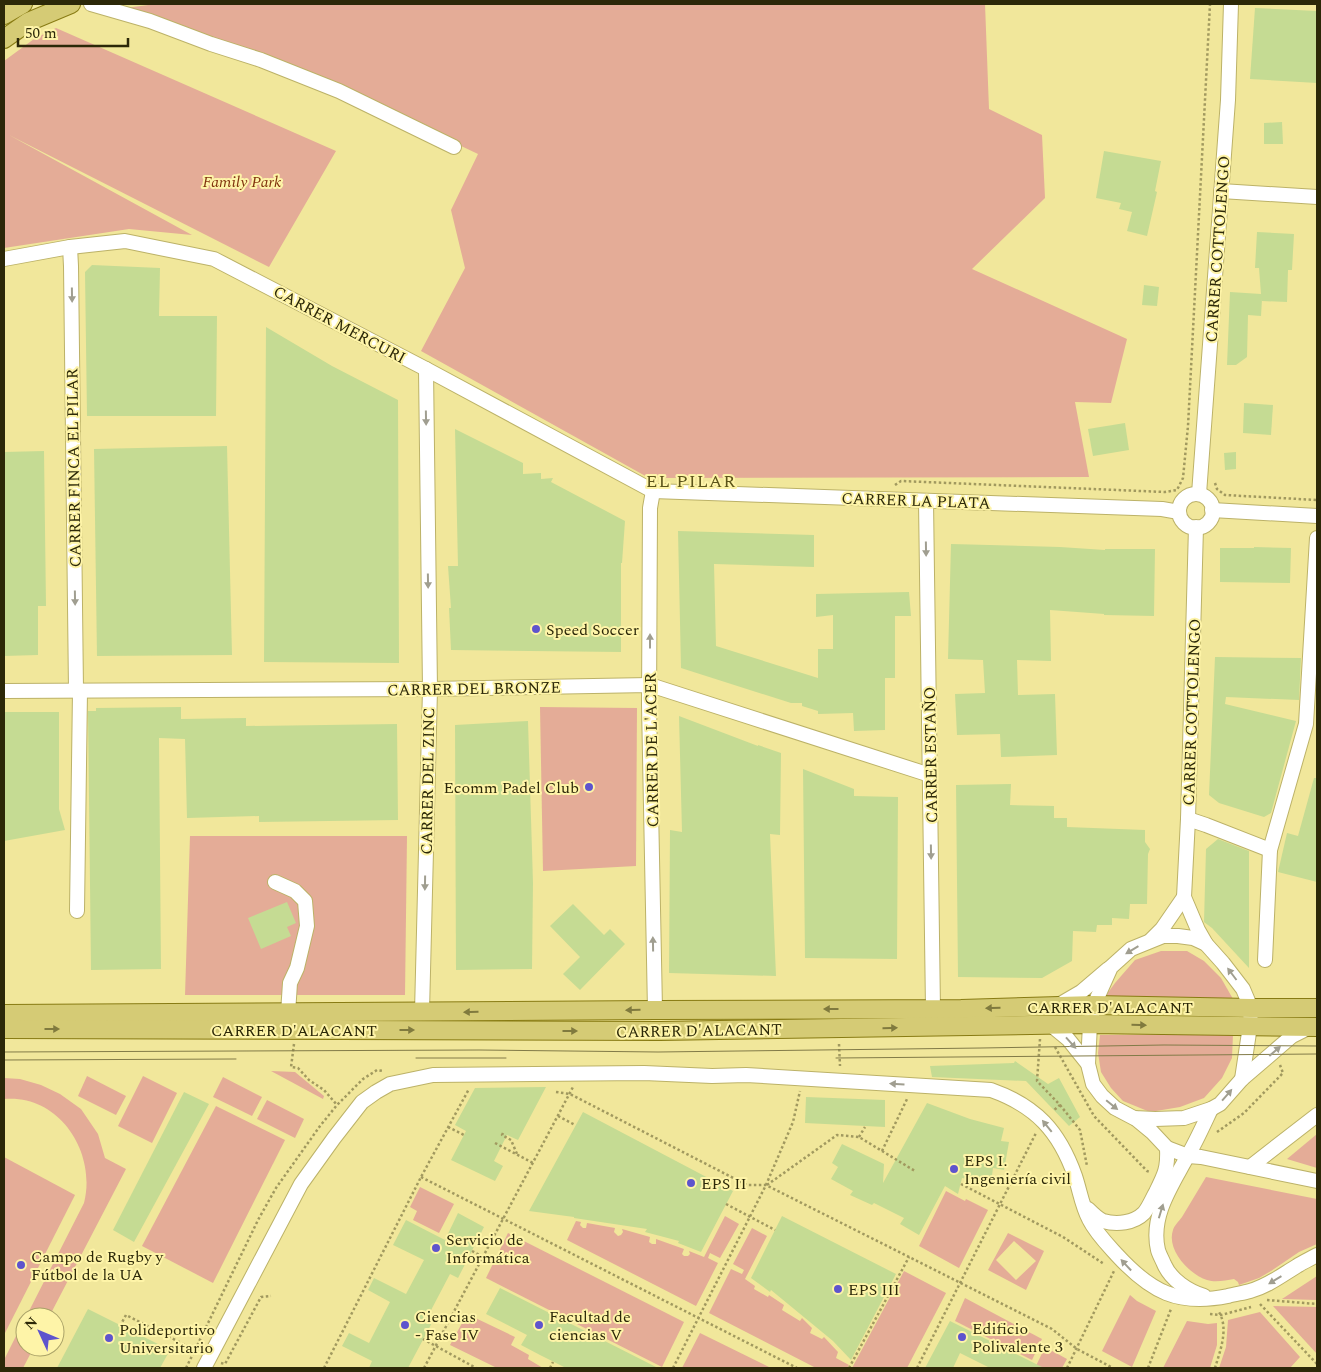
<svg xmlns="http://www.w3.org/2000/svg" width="1321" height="1372" font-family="Spectral,serif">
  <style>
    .green { fill: #e4ac97; fill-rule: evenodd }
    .building { fill: #c5db93 }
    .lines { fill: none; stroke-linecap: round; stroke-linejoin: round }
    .minor-casing { stroke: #bcb268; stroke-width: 16 }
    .major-casing { stroke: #887b13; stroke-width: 20 }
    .path { stroke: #a1995f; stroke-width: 2.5; stroke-dasharray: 2.5 2.5; stroke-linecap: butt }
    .minor { stroke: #fff; stroke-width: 14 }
    .major { stroke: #d5cb75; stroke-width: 18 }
    .tram { stroke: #827b48; stroke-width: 1 }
    .oneway { fill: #a09e90 }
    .oneway2 { fill: #807a3e }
    .poi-dot { fill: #5e54cd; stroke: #fef4a8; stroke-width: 2 }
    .labels { text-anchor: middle; stroke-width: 4; stroke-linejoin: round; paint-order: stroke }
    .park-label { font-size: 16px; font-style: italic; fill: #81330e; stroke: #fef4a8 }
    .street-label { font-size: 16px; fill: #2c2808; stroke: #fef4a8 }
    .poi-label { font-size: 16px; fill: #2c2808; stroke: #fef4a8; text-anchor: start }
    .neighbourhood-label { font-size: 18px; letter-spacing: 1px; fill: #5c541a; stroke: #fef4a8 }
  </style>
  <rect width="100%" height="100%" fill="#f1e79b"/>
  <!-- green -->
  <g class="green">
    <polygon points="156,4 985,4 989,109 1042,135 1045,198 972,269 1127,339 1111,403 1075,402 1089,477 649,478 421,351 465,268 451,210 478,154 286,63 125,8"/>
    <polygon points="56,28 336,151 269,267 9,135 192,235 129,229 4,248 4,61 34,39"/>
    <polygon points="540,707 637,708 636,866 543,871"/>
    <polygon points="190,836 407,836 405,995 185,995"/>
    <polygon points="1161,951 1187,951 1204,961 1221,978 1233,999 1104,998 1115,983 1135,960"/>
    <polygon points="1233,1034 1232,1058 1222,1078 1204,1098 1180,1107 1150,1112 1123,1101 1111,1088 1101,1072 1098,1053 1100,1035"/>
    <polygon points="271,1071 295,1072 324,1096 323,1099"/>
    <polygon points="87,1076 126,1096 116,1115 78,1096"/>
    <polygon points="143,1076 177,1093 152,1143 118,1126"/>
    <polygon points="223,1077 262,1097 252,1116 213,1097"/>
    <path d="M4,1078l16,1 21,6 19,9 21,15 17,25 7,24 21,11 -77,148h-23l58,-114c13,-51 -25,-109 -80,-104z"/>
    <polygon points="267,1100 304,1119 295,1138 257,1119"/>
    <polygon points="216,1106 285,1140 213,1283 142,1246"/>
    <polygon points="1317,1134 1317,1168 1287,1159"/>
    <polygon points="4,1157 75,1195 4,1335"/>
    <path d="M1206,1177l111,22v45l-18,8 -28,19 -12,7 -20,7 -1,-3 -4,-3c-8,1 -18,4 -27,1 -17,-5 -41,-30 -34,-50 1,-4 6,-9 9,-13 8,-13 16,-27 24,-40z"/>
    <polygon points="420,1187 454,1204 439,1233 413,1220 417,1211 410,1207"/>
    <polygon points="946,1191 965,1201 966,1199 988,1210 959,1268 919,1246"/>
    <polygon points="725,1216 739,1224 720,1258 710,1253 708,1258 718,1263 696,1306 567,1240 576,1221 581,1222 580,1225 583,1228 586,1228 587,1223 615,1228 614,1232 618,1236 621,1235 623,1232 622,1229 650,1237 649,1242 652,1244 656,1244 656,1239 684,1249 682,1254 684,1256 688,1256 690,1254 689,1251 704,1257"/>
    <polygon points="752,1228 767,1236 745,1279 755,1286 754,1289 768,1297 769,1295 784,1305 782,1310 800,1321 802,1318 812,1328 810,1333 822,1339 824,1337 838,1352 836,1358 849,1365 847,1368 816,1368 709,1313 731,1269 742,1274 744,1270 733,1264"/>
    <polygon points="508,1233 684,1322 662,1367 486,1278"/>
    <path d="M1008,1233l36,18 -18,39 -38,-20zM1014,1241l22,20 -20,19 -20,-20z"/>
    <polygon points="904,1271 946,1293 907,1368 852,1368"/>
    <polygon points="1317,1276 1317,1300 1282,1299"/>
    <polygon points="1130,1295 1137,1301 1156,1311 1132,1367 1102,1351"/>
    <polygon points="965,1298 1042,1339 1032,1360 955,1321"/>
    <polygon points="1273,1306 1317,1307 1317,1354"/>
    <polygon points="1260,1312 1300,1357 1290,1368 1219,1368 1226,1347 1228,1320"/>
    <polygon points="467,1314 515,1337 511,1345 529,1355 528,1359 543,1368 497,1368 450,1345"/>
    <polygon points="25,1318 25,1347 34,1347 23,1368 4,1368 4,1360"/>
    <polygon points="1187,1321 1208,1324 1217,1323 1217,1345 1210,1368 1163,1368"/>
    <polygon points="700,1333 771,1368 682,1368"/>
    <polygon points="1045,1347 1067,1359 1062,1368 1035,1368"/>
  </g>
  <!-- building -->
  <g class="building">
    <polygon points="1255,8 1317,11 1317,83 1250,79"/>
    <polygon points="1282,122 1283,144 1264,144 1264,123"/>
    <polygon points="1104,151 1161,161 1155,191 1157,192 1147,236 1127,231 1132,212 1119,209 1121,203 1096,198"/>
    <polygon points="1257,232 1294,234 1292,270 1288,270 1287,302 1262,301 1262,299 1261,316 1248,315 1247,357 1236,365 1227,365 1230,292 1261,294 1259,268 1255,268"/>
    <polygon points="92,265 160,268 159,316 217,316 216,416 87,416 85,272"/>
    <polygon points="1144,285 1159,287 1157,306 1142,305"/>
    <polygon points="266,327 332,366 398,400 399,663 264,662"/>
    <polygon points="1244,403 1273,405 1271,435 1243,433"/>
    <polygon points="1125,423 1129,450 1093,456 1088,429"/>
    <polygon points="455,429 523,463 523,474 541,473 541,479 553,478 551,482 625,521 622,563 621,563 621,652 451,650 449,608 451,608 448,566 458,566"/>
    <polygon points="227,446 232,655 97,656 94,449"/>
    <polygon points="44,451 46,606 38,606 38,655 4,656 4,452"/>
    <polygon points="1236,452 1236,469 1225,470 1224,453"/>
    <polygon points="678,531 814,535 814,567 714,564 716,646 818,678 818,649 833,649 833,615 816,617 816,594 909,592 911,616 895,616 895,678 885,678 885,730 854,731 853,713 818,714 818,711 802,706 802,703 791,703 681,668"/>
    <polygon points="951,544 1060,547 1105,550 1105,549 1155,549 1154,616 1104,615 1104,614 1050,610 1051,661 1017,660 1018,695 1055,694 1057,755 1001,757 1000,734 957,735 955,694 985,693 983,660 948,659"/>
    <polygon points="1254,547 1291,548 1290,583 1220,582 1220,548 1254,548"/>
    <polygon points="1215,657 1301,658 1299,700 1226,697 1225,704 1296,721 1271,813 1264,817 1219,803 1209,795"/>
    <polygon points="181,707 181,719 246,718 246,726 397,724 398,820 259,822 259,816 187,818 185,739 159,738 161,969 91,970 88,711 96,711 96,708"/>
    <polygon points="4,712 59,712 59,809 65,830 4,841"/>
    <polygon points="679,716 758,746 758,745 781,753 780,835 770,834 776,976 669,973 670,830 682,832"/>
    <polygon points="528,721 533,883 532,969 456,970 455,725"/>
    <polygon points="803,769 854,789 854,796 898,797 897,959 805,958"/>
    <polygon points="1314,778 1317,778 1317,882 1278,872 1287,833 1298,836"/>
    <polygon points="1011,784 1010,805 1054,806 1054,818 1067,818 1067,827 1145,830 1145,842 1150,849 1148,854 1147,904 1130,904 1129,919 1112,918 1112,925 1097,925 1096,932 1073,931 1072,961 1042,978 958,977 956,785"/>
    <polygon points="1218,839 1249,851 1249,968 1212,928 1204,922 1206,849"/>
    <polygon points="287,902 296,923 287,927 291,936 261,949 248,918"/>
    <polygon points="573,904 604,935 610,929 625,944 580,990 563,974 580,957 550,926"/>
    <polygon points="1015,1061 1048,1084 1059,1078 1080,1117 1069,1126 1026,1081 932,1077 930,1066 1014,1063"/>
    <polygon points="546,1087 518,1140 507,1135 494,1161 503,1166 495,1181 451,1160 466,1131 455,1125 475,1088"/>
    <polygon points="184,1092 209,1104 134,1242 113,1230"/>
    <polygon points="806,1097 885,1100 885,1127 805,1123"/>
    <polygon points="927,1103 970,1119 1004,1128 1001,1141 1009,1142 1004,1170 993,1168 991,1183 962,1178 958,1194 945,1186 919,1235 900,1224 904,1218 874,1203 872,1205 850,1195 853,1191 831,1179 838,1167 832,1163 842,1144 884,1164 883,1183"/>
    <polygon points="583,1112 733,1191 701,1252 678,1243 679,1241 645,1232 647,1229 574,1218 574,1217 529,1211"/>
    <polygon points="458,1213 484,1227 458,1278 450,1274 429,1314 435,1317 408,1368 369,1368 372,1361 342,1346 349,1333 369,1343 390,1302 368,1290 374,1278 406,1294 424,1260 393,1245 406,1220 445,1240"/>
    <polygon points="782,1216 896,1274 851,1360 833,1341 771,1290 770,1292 751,1278"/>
    <polygon points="500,1288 585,1331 658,1368 566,1368 540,1355 521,1345 527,1335 486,1314"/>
    <polygon points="88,1309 170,1350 160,1368 57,1368"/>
    <polygon points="950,1321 1044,1368 990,1368 960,1353 953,1368 925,1368"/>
  </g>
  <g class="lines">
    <!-- minor casing -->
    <g class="minor-casing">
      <g id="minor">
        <polyline points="91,4 150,21 211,44 261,60 339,91 454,147"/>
        <polyline points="1221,191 1317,197"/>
        <polyline points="70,247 71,266 76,690"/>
        <polyline points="4,259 70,247 125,241 214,259 426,369 653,491 1162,509 1179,512"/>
        <polyline points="653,491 650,508 649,705 655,1010"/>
        <polyline points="1199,494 1228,100 1231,4"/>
        <circle cx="1196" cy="511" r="17"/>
        <polyline points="926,501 933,1009"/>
        <polyline points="1212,510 1317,516"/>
        <polyline points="1196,527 1188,819 1184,897 1198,930 1206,944"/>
        <polyline points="4,691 430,689 650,685 930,775"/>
        <polyline points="1188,819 1206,825 1270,850"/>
        <polyline points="275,882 295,891 305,901 307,926 297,968 290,983 288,1013"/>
        <polyline points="77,911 80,691"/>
        <polyline points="1151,940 1162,929 1184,897"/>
        <polyline points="1265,960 1270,850 1306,724 1317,538"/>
        <polyline points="1057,1006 1081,992 1108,969"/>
        <polyline points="422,1012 430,689 426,369"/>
        <polyline points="1051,1025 1068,1039 1088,1064 1093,1084 1102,1096 1115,1108 1134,1118 1155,1119 1184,1118 1211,1109 1220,1104 1242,1079 1292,1036 1310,1027"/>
        <polyline points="1088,1064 1090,1024 1094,1005 1111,967 1131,949 1163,936 1178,936 1193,938 1206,944 1223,963 1243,989 1251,1008 1250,1026 1242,1079"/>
        <polyline points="1167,1148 1188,1156 1201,1157 1317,1181"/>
        <polyline points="1250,1167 1317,1115"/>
        <path d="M1088,1209c4,4 10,10 15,12 14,4 31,2 41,-8 5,-6 8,-14 12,-21 9,-18 12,-24 11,-44l-15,-16 -17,-14"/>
        <path d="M1204,1296c-16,-5 -33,-16 -40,-32 -2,-5 -5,-10 -6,-14 -8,-34 14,-65 29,-93 9,-15 16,-31 24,-48"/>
        <path d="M204,1368l97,-184 33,-46 28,-36 14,-10 14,-8 43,-9 211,-2 68,3 34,-1 245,15c45,16 68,41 84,86 5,15 7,30 14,43 7,14 18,25 28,36 34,37 61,51 111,41 7,-2 15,-3 22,-5 18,-5 32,-16 47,-25 6,-4 13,-7 20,-11"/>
      </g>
    </g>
    <!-- major casing -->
    <g class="major-casing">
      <g id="major">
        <polyline points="4,15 23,4"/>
        <polyline points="4,39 28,22 71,4"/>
        <polyline points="4,1014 655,1010 961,1009 1094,1005 1251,1008 1317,1008"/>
        <polyline points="4,1029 660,1031 1090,1024 1317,1027"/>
      </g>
    </g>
    <!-- path -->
    <g class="path">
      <polyline points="1215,483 1217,489 1225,495 1317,500"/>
      <polyline points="895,485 901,481 1165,492 1177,490 1183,478 1188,426 1210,4"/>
      <polyline points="1040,1039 1037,1081 1060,1105 1053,1111"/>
      <polyline points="294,1044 291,1067 298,1068 309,1080 324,1090 337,1105"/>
      <polyline points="839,1044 840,1066"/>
      <polyline points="1055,1047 1094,1116 1147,1171 1150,1172"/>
      <polyline points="556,1092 570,1094 747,1185 766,1185 1052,1329 1077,1349 1113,1368"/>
      <polyline points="1060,1105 1080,1130 1087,1166"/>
      <polyline points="558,1116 575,1125"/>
      <polyline points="448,1127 464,1135"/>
      <polyline points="1217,1132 1244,1113 1283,1073 1280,1065"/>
      <polyline points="503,1133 502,1135 511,1140 517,1154"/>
      <polyline points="859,1137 865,1127"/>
      <polyline points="495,1143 533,1163"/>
      <polyline points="882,1151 907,1099"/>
      <polyline points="421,1177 797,1368"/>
      <polyline points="961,1184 1063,1237 1104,1264"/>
      <polyline points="767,1185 837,1135 859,1137 915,1171"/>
      <polyline points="726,1204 775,1230"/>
      <polyline points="472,1251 483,1257"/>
      <polyline points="1267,1300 1317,1304"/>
      <polyline points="1260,1304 1317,1364"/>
      <polyline points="1210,1314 1221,1315 1251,1307"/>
      <polyline points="120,1326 126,1315 195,1350 258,1220 276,1188 320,1126 337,1105 363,1079 377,1070 383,1071"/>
      <polyline points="423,1339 476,1368"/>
      <polyline points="221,1363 225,1364 261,1297 271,1296"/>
      <polyline points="186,1368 195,1350"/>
      <polyline points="324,1368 421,1177 469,1089"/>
      <polyline points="424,1368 573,1087"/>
      <polyline points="550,1368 553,1362"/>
      <polyline points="673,1368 766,1185 793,1122 800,1091"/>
      <polyline points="849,1368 909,1257"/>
      <polyline points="917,1368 1036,1133"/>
      <polyline points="1067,1368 1114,1271"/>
      <polyline points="1148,1368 1171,1309"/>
      <path d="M1215,1368c5,-17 14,-39 4,-56"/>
    </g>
    <!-- minor -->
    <use href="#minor" class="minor"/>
    <!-- major -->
    <use href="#major" class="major"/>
    <!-- tram -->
    <g class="tram">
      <polyline points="4,1052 479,1050 658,1052 981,1048 1164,1045 1317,1046"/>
      <polyline points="416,1058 506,1058"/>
      <polyline points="836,1058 1317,1054"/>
      <polyline points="4,1060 236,1059"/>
    </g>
  </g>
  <!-- one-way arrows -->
  <defs><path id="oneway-solid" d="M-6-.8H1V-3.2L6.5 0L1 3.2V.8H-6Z" transform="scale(1.25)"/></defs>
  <g class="oneway">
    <use href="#oneway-solid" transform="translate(72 295) rotate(89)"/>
    <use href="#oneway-solid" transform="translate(426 418) rotate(89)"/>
    <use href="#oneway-solid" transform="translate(926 549) rotate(89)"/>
    <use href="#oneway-solid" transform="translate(428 581) rotate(89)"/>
    <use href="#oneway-solid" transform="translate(75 598) rotate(89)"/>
    <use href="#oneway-solid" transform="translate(650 641) rotate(-90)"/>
    <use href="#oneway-solid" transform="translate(931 852) rotate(89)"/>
    <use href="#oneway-solid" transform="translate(425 883) rotate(91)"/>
    <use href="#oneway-solid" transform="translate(653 944) rotate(-91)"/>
    <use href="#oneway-solid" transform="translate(1132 950) rotate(149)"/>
    <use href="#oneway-solid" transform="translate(1232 974) rotate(-127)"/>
    <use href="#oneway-solid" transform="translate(1071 1043) rotate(48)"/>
    <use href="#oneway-solid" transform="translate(1275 1051) rotate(-41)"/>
    <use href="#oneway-solid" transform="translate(897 1084) rotate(-177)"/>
    <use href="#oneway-solid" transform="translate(1227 1095) rotate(-49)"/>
    <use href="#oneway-solid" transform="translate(1112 1105) rotate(39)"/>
    <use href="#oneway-solid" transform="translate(1047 1126) rotate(-129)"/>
    <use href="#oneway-solid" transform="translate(1161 1211) rotate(-73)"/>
    <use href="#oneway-solid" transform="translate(1126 1265) rotate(-133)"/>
    <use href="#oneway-solid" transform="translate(1275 1280) rotate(149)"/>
  </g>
  <g class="oneway2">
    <use href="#oneway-solid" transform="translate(993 1008) rotate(178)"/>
    <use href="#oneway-solid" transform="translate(831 1009) rotate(180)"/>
    <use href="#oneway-solid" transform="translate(633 1010) rotate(179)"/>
    <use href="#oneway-solid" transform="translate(471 1012) rotate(179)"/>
    <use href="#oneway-solid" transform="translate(1139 1025) rotate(1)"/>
    <use href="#oneway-solid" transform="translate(890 1028) rotate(-1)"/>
    <use href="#oneway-solid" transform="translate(52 1029)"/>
    <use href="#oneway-solid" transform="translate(407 1030)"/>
    <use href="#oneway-solid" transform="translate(570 1031)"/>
  </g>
  <!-- markers -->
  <g class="poi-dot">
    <circle cx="536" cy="629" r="5"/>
    <circle cx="589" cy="787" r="5"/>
    <circle cx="954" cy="1169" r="5"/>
    <circle cx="691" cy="1183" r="5"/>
    <circle cx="436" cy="1248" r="5"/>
    <circle cx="21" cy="1265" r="5"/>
    <circle cx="838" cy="1289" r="5"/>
    <circle cx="405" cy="1325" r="5"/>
    <circle cx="539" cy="1325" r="5"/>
    <circle cx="962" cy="1337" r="5"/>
    <circle cx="109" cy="1338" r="5"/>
  </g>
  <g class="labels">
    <!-- park labels -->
    <g class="park-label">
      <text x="242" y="187">Family Park</text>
    </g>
    <!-- street labels -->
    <g class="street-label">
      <text transform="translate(1217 249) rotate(-86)" y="6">CARRER COTTOLENGO</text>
      <text transform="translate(340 324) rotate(28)" y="6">CARRER MERCURI</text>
      <text transform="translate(73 468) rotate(-91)" y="6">CARRER FINCA EL PILAR</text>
      <text transform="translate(916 500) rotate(2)" y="6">CARRER LA PLATA</text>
      <text transform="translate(474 688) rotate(-1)" y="6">CARRER DEL BRONZE</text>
      <text transform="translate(1191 712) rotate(-88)" y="6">CARRER COTTOLENGO</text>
      <text transform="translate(651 750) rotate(-91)" y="6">CARRER DE L'ACER</text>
      <text transform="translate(930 755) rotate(-91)" y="6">CARRER ESTAÑO</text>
      <text transform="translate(427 781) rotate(-89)" y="6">CARRER DEL ZINC</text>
      <text x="1110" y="1013">CARRER D'ALACANT</text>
      <text x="294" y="1036">CARRER D'ALACANT</text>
      <text transform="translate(699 1030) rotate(-1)" y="6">CARRER D'ALACANT</text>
    </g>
    <!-- poi labels -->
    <g class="poi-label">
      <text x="546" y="635">Speed Soccer</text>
      <text x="579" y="793" text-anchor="end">Ecomm Padel Club</text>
      <text x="964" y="1166">EPS I.<tspan x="964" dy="18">Ingeniería civil</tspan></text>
      <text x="701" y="1189">EPS II</text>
      <text x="446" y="1245">Servicio de<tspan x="446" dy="18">Informática</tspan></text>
      <text x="31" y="1262">Campo de Rugby y<tspan x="31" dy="18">Fútbol de la UA</tspan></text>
      <text x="848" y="1295">EPS III</text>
      <text x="415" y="1322">Ciencias<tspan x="415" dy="18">- Fase IV</tspan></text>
      <text x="549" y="1322">Facultad de<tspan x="549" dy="18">ciencias V</tspan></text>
      <text x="972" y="1334">Edificio<tspan x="972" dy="18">Polivalente 3</tspan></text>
      <text x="119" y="1335">Polideportivo<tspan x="119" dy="18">Universitario</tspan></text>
    </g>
    <!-- neighbourhood labels -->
    <g class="neighbourhood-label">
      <text x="691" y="487">EL PILAR</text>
    </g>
  </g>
  <!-- border -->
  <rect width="1321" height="1372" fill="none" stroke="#2c2808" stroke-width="10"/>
  <!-- north arrow -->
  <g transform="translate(40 1332) rotate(314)"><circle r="24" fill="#fef4a8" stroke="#aaa268"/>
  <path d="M0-4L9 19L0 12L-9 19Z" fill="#5e54cd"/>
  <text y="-8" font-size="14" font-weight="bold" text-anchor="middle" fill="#2c2808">N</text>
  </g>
  <!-- scale -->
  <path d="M18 38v8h110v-8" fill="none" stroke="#2c2808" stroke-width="2.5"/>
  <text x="25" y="38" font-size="15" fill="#2c2808" stroke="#fef4a8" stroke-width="4" paint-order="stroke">50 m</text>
</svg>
